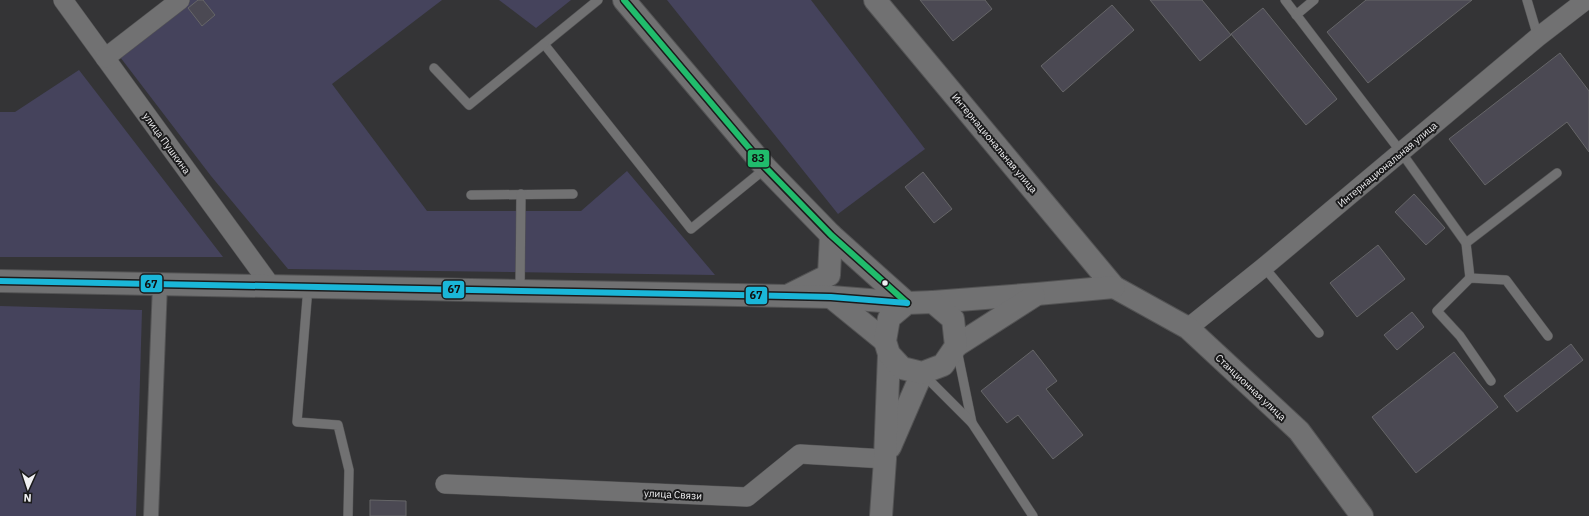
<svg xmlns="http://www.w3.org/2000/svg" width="1589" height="516" font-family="'IBM Plex Sans',sans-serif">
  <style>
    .green { fill: #45435c }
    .building { fill: #4b4953; stroke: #666668 }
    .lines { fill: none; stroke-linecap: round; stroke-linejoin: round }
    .service-casing { stroke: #535354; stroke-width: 10 }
    .pedestrian-casing { stroke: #535354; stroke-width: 16 }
    .minor-casing { stroke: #535354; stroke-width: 20 }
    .tertiary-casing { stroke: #535354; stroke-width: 24 }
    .secondary-casing { stroke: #535354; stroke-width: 24 }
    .service { stroke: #717172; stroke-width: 9 }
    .pedestrian { stroke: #717172; stroke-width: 14 }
    .minor { stroke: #717172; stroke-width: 19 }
    .tertiary { stroke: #717172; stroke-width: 22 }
    .secondary { stroke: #717172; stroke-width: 22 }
    .bus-1-casing { stroke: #1b1b1c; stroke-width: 9 }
    .bus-2-casing { stroke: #1b1b1c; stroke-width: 9 }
    .bus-1 { stroke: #20bc6c; stroke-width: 6 }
    .bus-2 { stroke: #1ab6d8; stroke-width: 6 }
    .bus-dot { fill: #f0f0f2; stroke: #1b1b1c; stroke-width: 1.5 }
    .labels { text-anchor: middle; stroke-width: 4; stroke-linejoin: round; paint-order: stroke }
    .street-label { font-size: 10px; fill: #f0f0f2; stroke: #1b1b1c }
    .line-badge { stroke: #1b1b1c; stroke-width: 1.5 }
    .pale-badge-label { font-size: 11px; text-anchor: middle; font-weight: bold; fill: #111 }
  </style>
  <rect width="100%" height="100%" fill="#343436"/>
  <!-- green -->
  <g class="green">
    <polygon points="187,0 442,0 332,84 427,211 581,211 627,171 715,275 288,269 211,176 117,53"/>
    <polygon points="499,0 571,0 536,28"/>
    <polygon points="667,0 811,0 925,149 838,214"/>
    <polygon points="79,70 223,257 0,257 0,112 15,112"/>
    <polygon points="0,306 142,310 136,516 0,516"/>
  </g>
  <!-- building -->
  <g class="building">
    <polygon points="198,0 203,0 215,15 202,26 188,8"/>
    <polygon points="920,0 985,0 992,9 953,41"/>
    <polygon points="1150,0 1202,0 1231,35 1200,61"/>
    <polygon points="1366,0 1472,0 1368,83 1327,32"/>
    <polygon points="1112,5 1134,30 1063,92 1041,66"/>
    <polygon points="1263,8 1337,99 1306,125 1231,34"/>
    <polygon points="1560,53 1589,91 1589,152 1567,122 1485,185 1449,139"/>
    <polygon points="923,172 952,209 934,223 905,187"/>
    <polygon points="1414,194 1445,228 1426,245 1395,212"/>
    <polygon points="1378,245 1405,279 1357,317 1330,283"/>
    <polygon points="1412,312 1424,327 1397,350 1384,335"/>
    <polygon points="1571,344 1583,360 1517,412 1504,396"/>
    <polygon points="1033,350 1057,381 1046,389 1083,435 1053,459 1018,415 1007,423 981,391"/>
    <polygon points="1454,352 1498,407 1416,473 1372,417"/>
    <polygon points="370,500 406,501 406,516 370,516"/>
  </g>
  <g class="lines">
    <!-- service casing -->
    <g class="service-casing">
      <g id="service">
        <polyline points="598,0 544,44 691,229 766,168"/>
        <polyline points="1285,0 1401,152 1466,243 1470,278"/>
        <polyline points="1527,0 1538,37"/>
        <polyline points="1296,15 1314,0"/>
        <polyline points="434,68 469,105 544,44"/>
        <polyline points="471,195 573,194"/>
        <polyline points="1466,243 1557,173"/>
        <polyline points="1264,267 1319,333"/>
        <polyline points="308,287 297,422 338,425 349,470 348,516"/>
        <polyline points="520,291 521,194"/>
        <polyline points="957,350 972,423"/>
        <polyline points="923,374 972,423 1033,516"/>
        <polyline points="1491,381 1460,336 1437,311 1470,278 1506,280 1548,336"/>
      </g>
    </g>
    <!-- pedestrian casing -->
    <g class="pedestrian-casing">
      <polyline id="pedestrian" points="151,516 160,284"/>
    </g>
    <!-- minor casing -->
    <g class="minor-casing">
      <g id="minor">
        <polyline points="63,0 271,286"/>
        <polyline points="105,58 180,0"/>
        <polyline points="1188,328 1264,267 1538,37 1586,0"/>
        <polyline points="445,484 747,497 800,454 885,459"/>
      </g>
    </g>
    <!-- tertiary casing -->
    <g class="tertiary-casing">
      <g id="tertiary">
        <polyline points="624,0 766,168 831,235 907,303"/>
        <polyline points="875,0 1114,287 1188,328 1299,431 1362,516"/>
        <polyline points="787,296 829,275 831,235"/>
        <polyline points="933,302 1037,294 1114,287"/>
        <polyline points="956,346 1034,296"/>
        <polyline points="890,447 922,373"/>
        <polyline points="881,516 885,459 889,354"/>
      </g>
    </g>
    <!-- secondary casing -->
    <g class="secondary-casing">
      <g id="secondary">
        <polyline points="0,281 787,296 831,297 907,303"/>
        <polyline points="831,297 885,341"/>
        <polygon points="933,302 953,319 956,346 943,365 922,373 902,368 889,354 885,341 889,318 907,303"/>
      </g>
    </g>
    <!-- service -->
    <use href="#service" class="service"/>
    <!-- pedestrian -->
    <use href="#pedestrian" class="pedestrian"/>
    <!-- minor -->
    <use href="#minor" class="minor"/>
    <!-- tertiary -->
    <use href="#tertiary" class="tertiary"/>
    <!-- secondary -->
    <use href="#secondary" class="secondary"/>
    <!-- bus-1 casing -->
    <g class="bus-1-casing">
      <polyline id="bus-1" points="624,0 766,168 831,235 907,303"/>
    </g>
    <!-- bus-2 casing -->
    <g class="bus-2-casing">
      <polyline id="bus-2" points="0,281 787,296 831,297 907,303"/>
    </g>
    <!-- bus-1 -->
    <use href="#bus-1" class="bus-1"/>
    <!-- bus-2 -->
    <use href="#bus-2" class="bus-2"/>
  </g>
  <!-- markers -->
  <circle class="bus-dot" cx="885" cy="283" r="3.5"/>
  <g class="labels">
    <!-- street labels -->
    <g class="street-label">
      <text transform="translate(167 143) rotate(54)" y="4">улица Пушкина</text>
      <text transform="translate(995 143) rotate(50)" y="4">Интернациональная улица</text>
      <text transform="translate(1387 164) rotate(-40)" y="4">Интернациональная улица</text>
      <text transform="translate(1251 387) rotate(43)" y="4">Станционная улица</text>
      <text transform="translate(673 494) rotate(3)" y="4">улица Связи</text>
    </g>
  </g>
  <g class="line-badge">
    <rect x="747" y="149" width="23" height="19" rx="4" fill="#20bc6c"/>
    <rect x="140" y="274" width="23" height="19" rx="4" fill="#1ab6d8"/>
    <rect x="442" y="280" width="23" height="19" rx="4" fill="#1ab6d8"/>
    <rect x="745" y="286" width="23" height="19" rx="4" fill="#1ab6d8"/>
  </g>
  <g class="pale-badge-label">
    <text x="758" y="162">83</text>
    <text x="151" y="288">67</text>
    <text x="454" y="293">67</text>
    <text x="756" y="299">67</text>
  </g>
  <!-- north arrow -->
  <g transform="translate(28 488) rotate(183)" stroke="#1b1b1c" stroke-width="3" paint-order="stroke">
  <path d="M0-3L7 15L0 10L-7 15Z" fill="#f0f0f2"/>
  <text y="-6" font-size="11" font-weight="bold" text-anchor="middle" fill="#f0f0f2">N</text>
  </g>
</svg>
